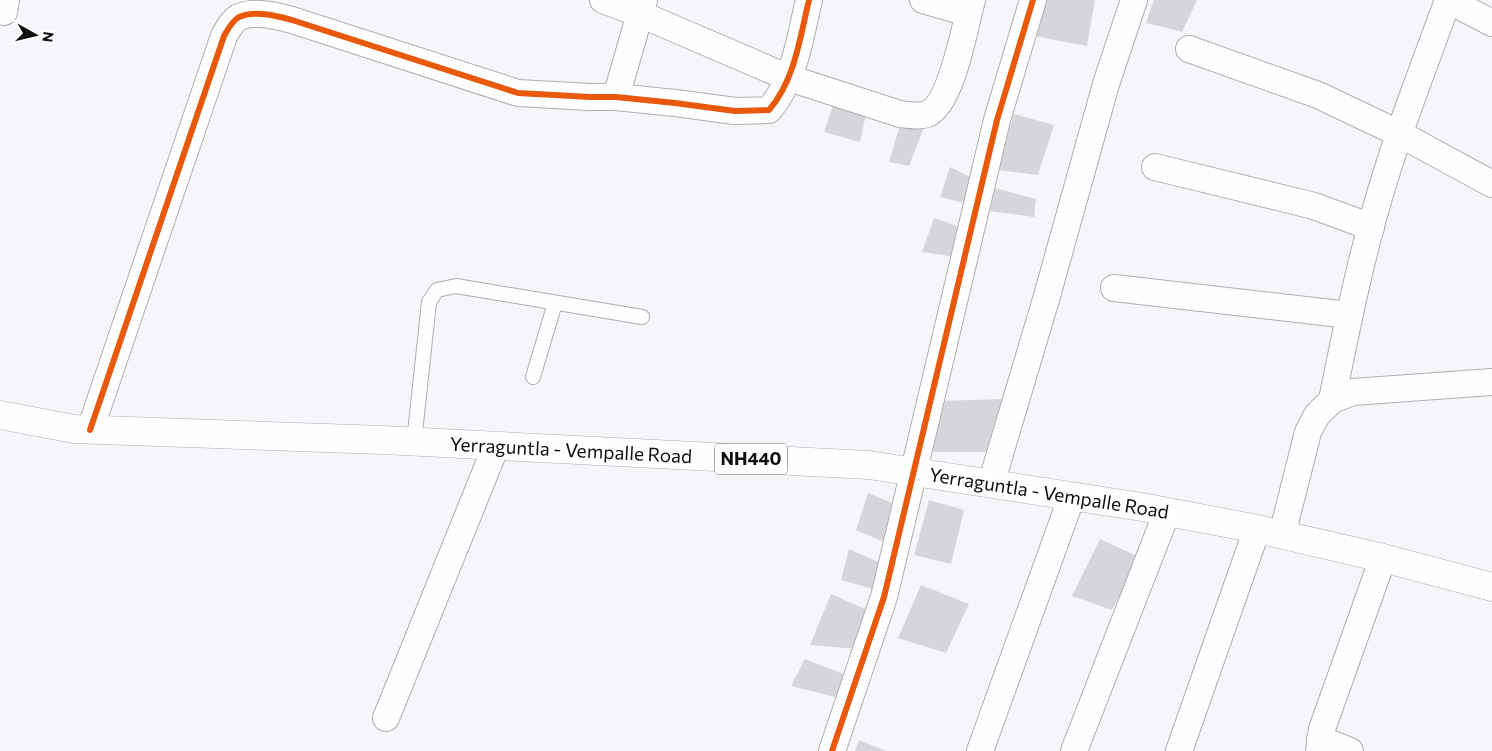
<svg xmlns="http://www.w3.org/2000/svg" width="1492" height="751" font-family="Commissioner,sans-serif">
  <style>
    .building { fill: #d6d6da }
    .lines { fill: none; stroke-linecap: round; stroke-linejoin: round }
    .service-casing { stroke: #aeaeb1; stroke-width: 16 }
    .minor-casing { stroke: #aeaeb1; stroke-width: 28 }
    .trunk-casing { stroke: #aeaeb1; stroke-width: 29 }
    .service { stroke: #fefefe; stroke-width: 14 }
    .minor { stroke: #fefefe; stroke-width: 26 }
    .trunk { stroke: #fefefe; stroke-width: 28 }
    .cycleway-casing { stroke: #fff; stroke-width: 9 }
    .cycleway { stroke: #e8590c; stroke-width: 6 }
    .labels { text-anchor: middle; stroke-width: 5; stroke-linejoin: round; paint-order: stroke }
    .shield { fill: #fff; stroke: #575758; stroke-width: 1 }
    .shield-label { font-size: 18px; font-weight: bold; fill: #0f0f11 }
    .street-label { font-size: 19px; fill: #0f0f11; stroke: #fff }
  </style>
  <rect width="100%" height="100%" fill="#f6f6fa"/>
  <!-- building -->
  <g class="building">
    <polygon points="1044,0 1095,0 1087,46 1034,36"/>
    <polygon points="1154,0 1197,0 1182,32 1146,23"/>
    <polygon points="834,102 866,114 860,142 824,132"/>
    <polygon points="1014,114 1054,125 1038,175 997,170"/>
    <polygon points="902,118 925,125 909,166 889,162"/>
    <polygon points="950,167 979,181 972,205 940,197"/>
    <polygon points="995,188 1036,199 1034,217 990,211"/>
    <polygon points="934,218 966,229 956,257 922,252"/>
    <polygon points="1004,399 992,452 928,452 938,401"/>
    <polygon points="868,493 892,503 884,542 856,530"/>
    <polygon points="929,500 964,510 951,564 914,555"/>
    <polygon points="1100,539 1141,558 1112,610 1072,596"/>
    <polygon points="849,549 885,565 873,589 841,580"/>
    <polygon points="921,585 969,604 946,653 898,638"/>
    <polygon points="831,594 872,612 857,649 810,645"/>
    <polygon points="805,659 856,679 843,699 791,686"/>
    <polygon points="859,740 886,751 855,751"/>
  </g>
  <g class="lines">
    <!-- service casing -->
    <g class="service-casing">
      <g id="service">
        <polyline points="533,377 555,303"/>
        <polyline points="414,442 429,302 437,290 456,286 642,317"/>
      </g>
    </g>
    <!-- minor casing -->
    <g class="minor-casing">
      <g id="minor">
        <path d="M603,0l37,14 149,64 111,36c8,1 19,3 27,0 25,-10 38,-89 45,-114"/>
        <polyline points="923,0 968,13"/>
        <polyline points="1448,0 1492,23"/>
        <polyline points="4,12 6,0"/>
        <polyline points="1189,49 1318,95 1400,134 1492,184"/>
        <polyline points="616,97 644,0"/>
        <polyline points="1155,167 1314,206 1371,227"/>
        <polyline points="1114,288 1349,315"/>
        <path d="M1332,400c13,-64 26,-129 44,-192 20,-71 47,-139 72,-208"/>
        <path d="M90,430l134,-394c4,-7 8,-15 15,-19 16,-7 38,-1 53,3l226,73 72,4h26l59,6 60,8 34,-1c26,-30 31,-73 40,-110"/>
        <polyline points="991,484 1047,296 1106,84 1134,0"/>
        <polyline points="1282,535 1308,432 1317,415 1332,400 1353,392 1492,382"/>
        <polyline points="386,718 496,446"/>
        <polyline points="1320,739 1350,751"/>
        <polyline points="832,751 884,597 997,120 1033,0"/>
        <polyline points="980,751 1072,496"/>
        <polyline points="1074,751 1167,512"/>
        <polyline points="1179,751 1257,529"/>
        <polyline points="1319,751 1322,729 1383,558"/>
      </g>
    </g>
    <!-- trunk casing -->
    <g class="trunk-casing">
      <polyline id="trunk" points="0,415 74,429 383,440 869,465 1142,507 1257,529 1383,558 1492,587"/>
    </g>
    <!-- service -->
    <use href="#service" class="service"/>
    <!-- minor -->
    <use href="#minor" class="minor"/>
    <!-- trunk -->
    <use href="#trunk" class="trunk"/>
    <!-- cycleway casing -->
    <g class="cycleway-casing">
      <g id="cycleway">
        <path d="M90,430l134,-394c4,-7 8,-15 15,-19 16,-7 38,-1 53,3l226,73 72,4h26l59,6 60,8 34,-1c26,-30 31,-73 40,-110"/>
        <polyline points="832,751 884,597 997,120 1033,0"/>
      </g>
    </g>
    <!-- cycleway -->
    <use href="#cycleway" class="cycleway"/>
  </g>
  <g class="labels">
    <!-- shield labels -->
    <rect class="shield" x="715" y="443.5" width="72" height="31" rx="4"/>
    <g class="shield-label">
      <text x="751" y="465">NH440</text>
    </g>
    <!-- street labels -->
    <g class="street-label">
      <text transform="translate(571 450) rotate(3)" y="7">Yerraguntla - Vempalle Road</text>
      <text transform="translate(1049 493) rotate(9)" y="7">Yerraguntla - Vempalle Road</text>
    </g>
  </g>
  <!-- north arrow -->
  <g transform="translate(35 35) rotate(98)" stroke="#ffffff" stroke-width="4" paint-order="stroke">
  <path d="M0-4L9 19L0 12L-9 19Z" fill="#0f0f11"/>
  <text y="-8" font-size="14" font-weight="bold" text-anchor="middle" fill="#0f0f11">N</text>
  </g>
</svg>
